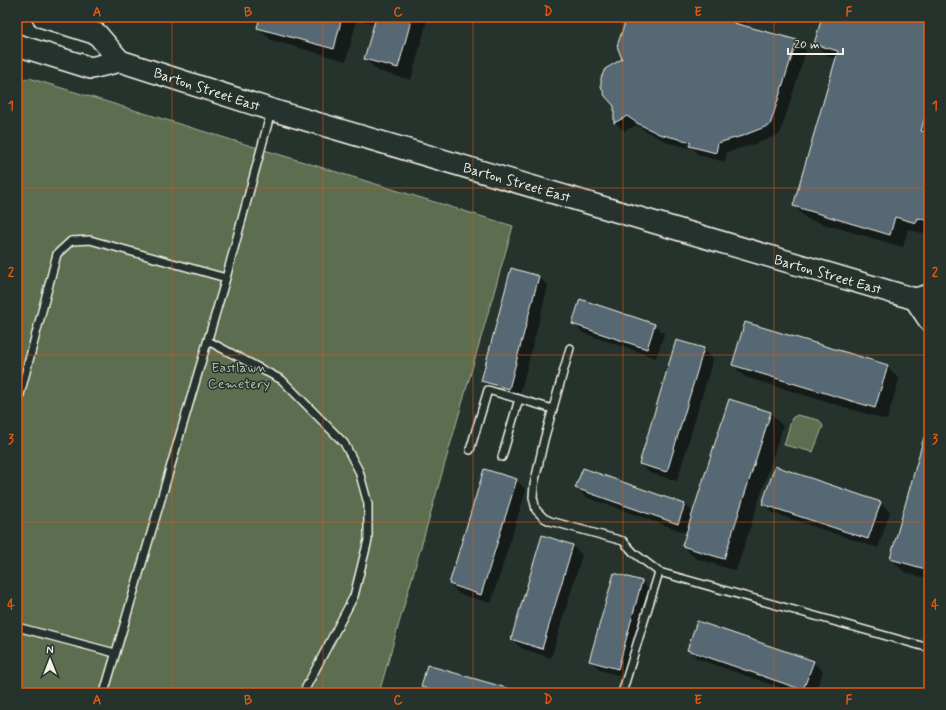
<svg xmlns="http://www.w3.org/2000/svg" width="946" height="710" font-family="Mynerve,sans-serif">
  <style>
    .green { fill: #5d6d4f; stroke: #a8af9c }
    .shadow { fill: #0007 }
    .building { fill: #566773; stroke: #f4f1e8 }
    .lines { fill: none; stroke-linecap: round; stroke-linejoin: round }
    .service-casing { stroke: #f4f1e8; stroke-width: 10 }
    .secondary-casing { stroke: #f4f1e8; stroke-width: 24 }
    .service { stroke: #26332d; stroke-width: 7 }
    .secondary { stroke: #26332d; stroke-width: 21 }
    .grid { fill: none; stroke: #e8590c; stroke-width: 1; stroke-opacity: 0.55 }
    .labels { text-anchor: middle; stroke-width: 3; stroke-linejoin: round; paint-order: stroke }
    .street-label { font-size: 14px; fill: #f4f1e8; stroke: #26332d }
    .park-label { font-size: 14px; fill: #b8bcab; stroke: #26332d }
    .neatline { fill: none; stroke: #e8590c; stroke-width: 1.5 }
    .grid-label { font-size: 13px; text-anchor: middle; font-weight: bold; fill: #e8590c }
  </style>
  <rect width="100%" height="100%" fill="#26332d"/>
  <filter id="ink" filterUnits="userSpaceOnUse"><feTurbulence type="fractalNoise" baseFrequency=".025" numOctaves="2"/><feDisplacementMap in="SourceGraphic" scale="8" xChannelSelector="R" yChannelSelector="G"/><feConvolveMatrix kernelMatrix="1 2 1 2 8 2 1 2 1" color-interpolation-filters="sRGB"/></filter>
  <g filter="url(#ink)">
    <!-- green -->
    <g class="green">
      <polygon points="29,78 513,226 379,693 17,693 17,81"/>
      <polygon points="797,415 819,420 823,426 813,452 784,445 792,418"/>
    </g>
    <!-- shadow -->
    <g class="shadow">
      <polygon points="261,17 428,17 411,80 378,71 365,59 375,24 357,19 346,61 271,40 258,28"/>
      <polygon points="628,17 747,17 745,27 796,41 806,51 780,134 752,145 727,152 725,162 699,155 693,149 669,143 647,132 637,125 624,131 615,122"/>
      <polygon points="823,17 929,17 929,233 928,235 908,229 903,247 807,219 794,206 837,59 828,56 815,44"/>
      <polygon points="539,277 548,286 519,398 492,391 482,381"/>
      <polygon points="573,323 654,324 664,334 656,358 583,333"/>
      <polygon points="703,349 713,359 677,481 650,473 640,464"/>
      <polygon points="733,365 887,366 899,379 887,420 745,377"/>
      <polygon points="770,413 783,426 736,571 695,558 683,546 687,533 586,497 577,488 685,504 693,513"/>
      <polygon points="929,440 929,579 904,572 891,559"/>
      <polygon points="516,480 526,490 491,603 459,594 450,584"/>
      <polygon points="880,503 890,512 878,548 773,513 763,504"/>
      <polygon points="573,546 582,555 551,658 521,648 512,639"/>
      <polygon points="614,574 642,582 652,592 627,678 600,670 590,660"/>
      <polygon points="688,649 813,662 823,671 815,693 796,693 698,659"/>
      <polygon points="422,687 520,693 428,693"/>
    </g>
    <!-- building -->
    <g class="building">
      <polygon points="260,17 342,17 334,49 257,28"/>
      <polygon points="376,17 412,17 398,68 364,59"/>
      <polygon points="627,17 736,17 734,23 797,40 770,125 742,136 718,143 716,153 689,146 691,142 659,134 637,123 627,116 614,123 614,106 605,96 601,86 601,78 605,69 622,59 617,46"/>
      <polygon points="822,17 929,17 929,102 921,131 929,133 929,221 918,218 916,223 895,217 890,235 793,206 838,51 814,44"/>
      <polygon points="511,268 539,276 509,389 481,381"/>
      <polygon points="580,299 655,324 647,349 572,324"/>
      <polygon points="745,322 888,365 875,408 732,365"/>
      <polygon points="676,340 704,348 667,472 639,464"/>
      <polygon points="729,399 771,412 724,559 682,546"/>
      <polygon points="924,437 929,439 929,570 890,559"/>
      <polygon points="775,466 881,502 868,539 762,504"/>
      <polygon points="583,468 685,504 678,524 575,488"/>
      <polygon points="484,469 517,479 481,595 449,584"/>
      <polygon points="542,535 573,545 542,649 511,639"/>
      <polygon points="614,573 642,581 618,669 589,661"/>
      <polygon points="697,621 814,661 803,690 687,650"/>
      <polygon points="427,665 524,693 441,693 421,687"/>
    </g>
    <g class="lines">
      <!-- service casing -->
      <g class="service-casing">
        <g id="service">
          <polyline points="208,341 282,380 344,443 359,471 368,504 368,540 354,596 303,693"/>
          <polyline points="570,348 544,440 534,485 533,497 536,510 544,518 550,521 623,541 634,553 659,572 929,648"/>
          <polyline points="17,406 57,254 71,241 90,240 226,278"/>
          <polyline points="470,450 488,390 553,409"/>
          <polyline points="502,457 519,399"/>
          <polyline points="17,627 115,653"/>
          <polyline points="104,693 226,278 271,112"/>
          <polyline points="622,693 659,572"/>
        </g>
      </g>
      <!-- secondary casing -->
      <g class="secondary-casing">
        <g id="secondary">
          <polyline points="43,17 97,34 120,61"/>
          <polyline points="17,45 91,68 120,61 272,110 915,299 929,295"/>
          <polyline points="915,299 929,320"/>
        </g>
      </g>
      <!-- service -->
      <use href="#service" class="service"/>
      <!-- secondary -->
      <use href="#secondary" class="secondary"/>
    </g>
  </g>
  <!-- grid -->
  <path class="grid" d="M172,17v676M323,17v676M473,17v676M623,17v676M774,17v676M17,188h912M17,355h912M17,522h912"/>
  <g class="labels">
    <!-- street labels -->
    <g class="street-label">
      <text transform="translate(207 89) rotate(18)" y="5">Barton Street East</text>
      <text transform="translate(517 182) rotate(16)" y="5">Barton Street East</text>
      <text transform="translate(828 274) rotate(16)" y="5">Barton Street East</text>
    </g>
    <!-- park labels -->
    <g class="park-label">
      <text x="239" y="372">Eastlawn<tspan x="239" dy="16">Cemetery</tspan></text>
    </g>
  </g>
  <!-- margin -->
  <rect width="946" height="710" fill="none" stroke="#26332d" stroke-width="44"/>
  <!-- north arrow -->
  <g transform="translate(50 660)" stroke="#26332d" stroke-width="3" paint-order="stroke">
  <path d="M0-3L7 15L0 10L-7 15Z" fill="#f4f1e8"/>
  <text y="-6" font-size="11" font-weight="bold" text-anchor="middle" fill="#f4f1e8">N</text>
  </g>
  <!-- scale -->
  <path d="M788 48v6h55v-6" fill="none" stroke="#f4f1e8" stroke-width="2"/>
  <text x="794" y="48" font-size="12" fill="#f4f1e8" stroke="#26332d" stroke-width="3" paint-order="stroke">20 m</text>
  <rect x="22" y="22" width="902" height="666" class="neatline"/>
  <g class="grid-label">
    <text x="97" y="16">A</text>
    <text x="248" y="16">B</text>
    <text x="398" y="16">C</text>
    <text x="548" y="16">D</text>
    <text x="698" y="16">E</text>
    <text x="849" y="16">F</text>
    <text x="11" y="110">1</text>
    <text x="935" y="110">1</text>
    <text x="11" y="276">2</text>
    <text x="935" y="276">2</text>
    <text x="11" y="443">3</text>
    <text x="935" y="443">3</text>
    <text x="11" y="609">4</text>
    <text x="935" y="609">4</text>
    <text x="97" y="704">A</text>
    <text x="248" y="704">B</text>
    <text x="398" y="704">C</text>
    <text x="548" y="704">D</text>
    <text x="698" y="704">E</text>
    <text x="849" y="704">F</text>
  </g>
</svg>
